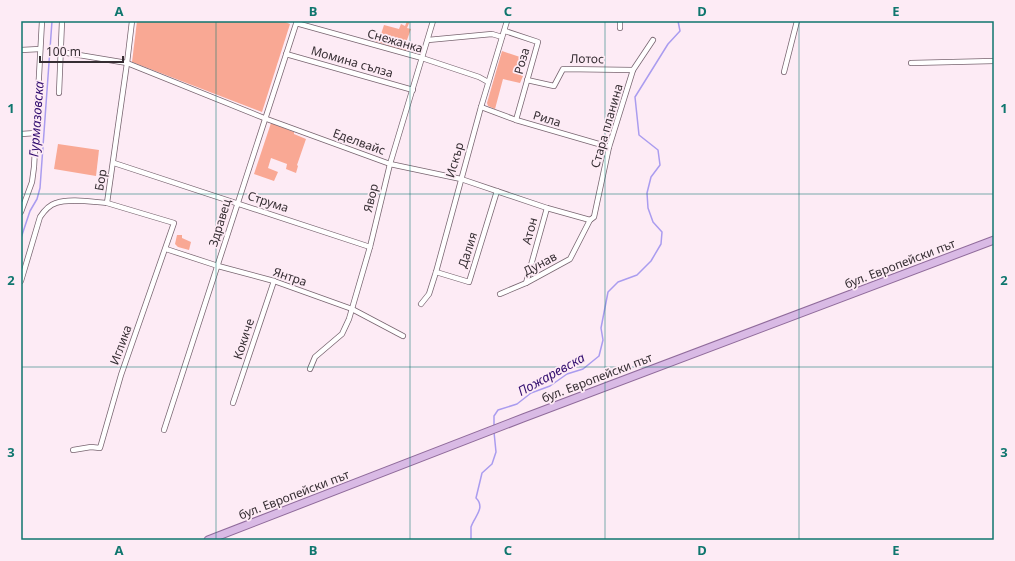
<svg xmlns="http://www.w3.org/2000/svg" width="1015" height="561" font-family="'Noto Sans',sans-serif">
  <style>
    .green { fill: #f9a894 }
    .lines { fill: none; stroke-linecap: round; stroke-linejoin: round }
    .stream { stroke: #aa9cef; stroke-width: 1.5 }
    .minor-casing { stroke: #786570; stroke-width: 6 }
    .primary-casing { stroke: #906b9b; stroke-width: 9 }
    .minor { stroke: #fff; stroke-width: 4.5 }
    .primary { stroke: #d9bae5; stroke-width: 7 }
    .grid { fill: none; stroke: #0f766e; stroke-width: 1; stroke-opacity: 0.55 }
    .labels { text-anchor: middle; stroke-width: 3.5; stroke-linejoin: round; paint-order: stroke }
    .street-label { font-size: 12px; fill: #362e33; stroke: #fdebf5 }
    .water-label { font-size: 13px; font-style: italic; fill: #320d6f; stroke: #fdebf5 }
    .neatline { fill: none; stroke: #0f766e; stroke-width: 1.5 }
    .grid-label { font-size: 13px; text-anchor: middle; font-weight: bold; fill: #0f766e }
  </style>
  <rect width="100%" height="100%" fill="#fdebf5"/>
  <!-- green -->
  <g class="green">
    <polygon points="137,21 283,21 290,24 262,112 132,62"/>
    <polygon points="407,21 410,21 407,28 411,29 404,48 408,49 407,52 375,41 376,40 379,40 384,25 399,29 401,24 405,26"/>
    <polygon points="502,51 520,57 516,73 523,76 520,83 503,79 495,109 488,106 487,103"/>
    <polygon points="271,123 294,132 294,134 306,139 297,165 298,166 296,173 286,169 287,164 271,158 268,168 278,172 274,181 254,174"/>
    <polygon points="58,144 99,150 96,176 54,169"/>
    <polygon points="177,235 182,235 182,238 191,242 189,250 178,247 175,244"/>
  </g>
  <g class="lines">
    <!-- stream -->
    <g class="stream">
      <polyline points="21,238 30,211 37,199 40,188 52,21"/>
      <polyline points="494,427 494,416 498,410 517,404 531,393 550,386 567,374 583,369 599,356 603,340 601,328 608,292 618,282 637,275 651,261 661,244 662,232 653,222 648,208 647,193 651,177 660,165 658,150 639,135 635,97 668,44 680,31 678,21"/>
      <path d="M471,540c0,-4 0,-9 0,-13 3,-10 15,-19 5,-29l6,-25 10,-9 4,-12 -2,-20"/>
    </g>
    <!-- minor casing -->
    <g class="minor-casing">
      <g id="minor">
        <polyline points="620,21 620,28"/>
        <polyline points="296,23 422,58 479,77 488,82"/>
        <polyline points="505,31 538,42 516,120"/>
        <polyline points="428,40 492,34 502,37"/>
        <polyline points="21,50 40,49"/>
        <polyline points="61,52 127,63 264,118 390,164 461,179 547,208 590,220"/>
        <polyline points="286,54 413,90"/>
        <polyline points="911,63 994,61"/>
        <polyline points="784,72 797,21"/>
        <polyline points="527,80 554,86 563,69 633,70"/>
        <polyline points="59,93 62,21"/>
        <polyline points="481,107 516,120 609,147"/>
        <polyline points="21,134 36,133"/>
        <polyline points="114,163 370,247"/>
        <polyline points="21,212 32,182 34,167 42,21"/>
        <polyline points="166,249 218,266 274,281 352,309 403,336"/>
        <polyline points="436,272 469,282 497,191"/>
        <path d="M21,281l19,-64c4,-6 9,-12 16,-14 13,-5 37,-1 51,0l20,-140 5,-42"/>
        <polyline points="526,283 547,208"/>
        <polyline points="500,294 526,283 570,259 590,220 594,217 609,147 633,70 653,40"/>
        <polyline points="421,304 429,294 436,272 481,107 507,21"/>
        <polyline points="310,369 315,357 342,334 349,319 370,247 390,164 433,21"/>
        <polyline points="233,403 274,281"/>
        <polyline points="164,430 297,21"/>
        <polyline points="73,450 91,447 100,448 121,375 174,223 107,203"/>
      </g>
    </g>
    <!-- primary casing -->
    <g class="primary-casing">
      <polyline id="primary" points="208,540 523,418 994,240"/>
    </g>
    <!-- minor -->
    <use href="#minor" class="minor"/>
    <!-- primary -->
    <use href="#primary" class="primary"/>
  </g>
  <!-- grid -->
  <path class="grid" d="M216,21v519M410,21v519M605,21v519M799,21v519M21,194h973M21,367h973"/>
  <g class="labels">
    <!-- street labels -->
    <g class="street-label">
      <text transform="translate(395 41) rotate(16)" y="4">Снежанка</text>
      <text transform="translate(587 59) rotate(1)" y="4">Лотос</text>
      <text transform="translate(522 61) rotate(-74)" y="4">Роза</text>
      <text transform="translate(352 62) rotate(16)" y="4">Момина сълза</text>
      <text transform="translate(547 119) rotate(17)" y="4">Рила</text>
      <text transform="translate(607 126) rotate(-74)" y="4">Стара планина</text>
      <text transform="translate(359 142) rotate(20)" y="4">Еделвайс</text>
      <text transform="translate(455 160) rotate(-74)" y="4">Искър</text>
      <text transform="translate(101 180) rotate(-80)" y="4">Бор</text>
      <text transform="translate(371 198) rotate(-76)" y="4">Явор</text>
      <text transform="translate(268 202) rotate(18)" y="4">Струма</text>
      <text transform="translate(220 223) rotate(-73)" y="4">Здравец</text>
      <text transform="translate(530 231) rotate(-75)" y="4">Атон</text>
      <text transform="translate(468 250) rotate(-72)" y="4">Далия</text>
      <text transform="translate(540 264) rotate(-28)" y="4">Дунав</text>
      <text transform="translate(900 264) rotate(-21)" y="4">бул. Европейски път</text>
      <text transform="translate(290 277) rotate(19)" y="4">Янтра</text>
      <text transform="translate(244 339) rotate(-72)" y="4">Кокиче</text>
      <text transform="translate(121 345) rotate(-70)" y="4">Иглика</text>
      <text transform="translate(597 378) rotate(-21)" y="4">бул. Европейски път</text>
      <text transform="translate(294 495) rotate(-21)" y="4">бул. Европейски път</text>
    </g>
    <!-- water labels -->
    <g class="water-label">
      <text transform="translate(36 119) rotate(-86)" y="5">Гурмазовска</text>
      <text transform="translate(551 374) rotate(-29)" y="5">Пожаревска</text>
    </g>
  </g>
  <!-- border -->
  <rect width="1015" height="561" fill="none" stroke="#fdebf5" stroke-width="44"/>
  <!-- scale -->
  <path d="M40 56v6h83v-6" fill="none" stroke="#362e33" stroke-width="2"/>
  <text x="46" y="56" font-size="12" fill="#362e33" stroke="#fdebf5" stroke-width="3" paint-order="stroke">100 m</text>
  <rect x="22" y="22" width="971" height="517" class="neatline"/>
  <g class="grid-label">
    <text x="119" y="16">A</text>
    <text x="313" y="16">B</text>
    <text x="508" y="16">C</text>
    <text x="702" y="16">D</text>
    <text x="896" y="16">E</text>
    <text x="11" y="113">1</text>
    <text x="1004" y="113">1</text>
    <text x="11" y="285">2</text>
    <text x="1004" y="285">2</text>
    <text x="11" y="457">3</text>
    <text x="1004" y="457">3</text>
    <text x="119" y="555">A</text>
    <text x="313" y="555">B</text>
    <text x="508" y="555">C</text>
    <text x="702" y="555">D</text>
    <text x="896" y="555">E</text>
  </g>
</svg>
